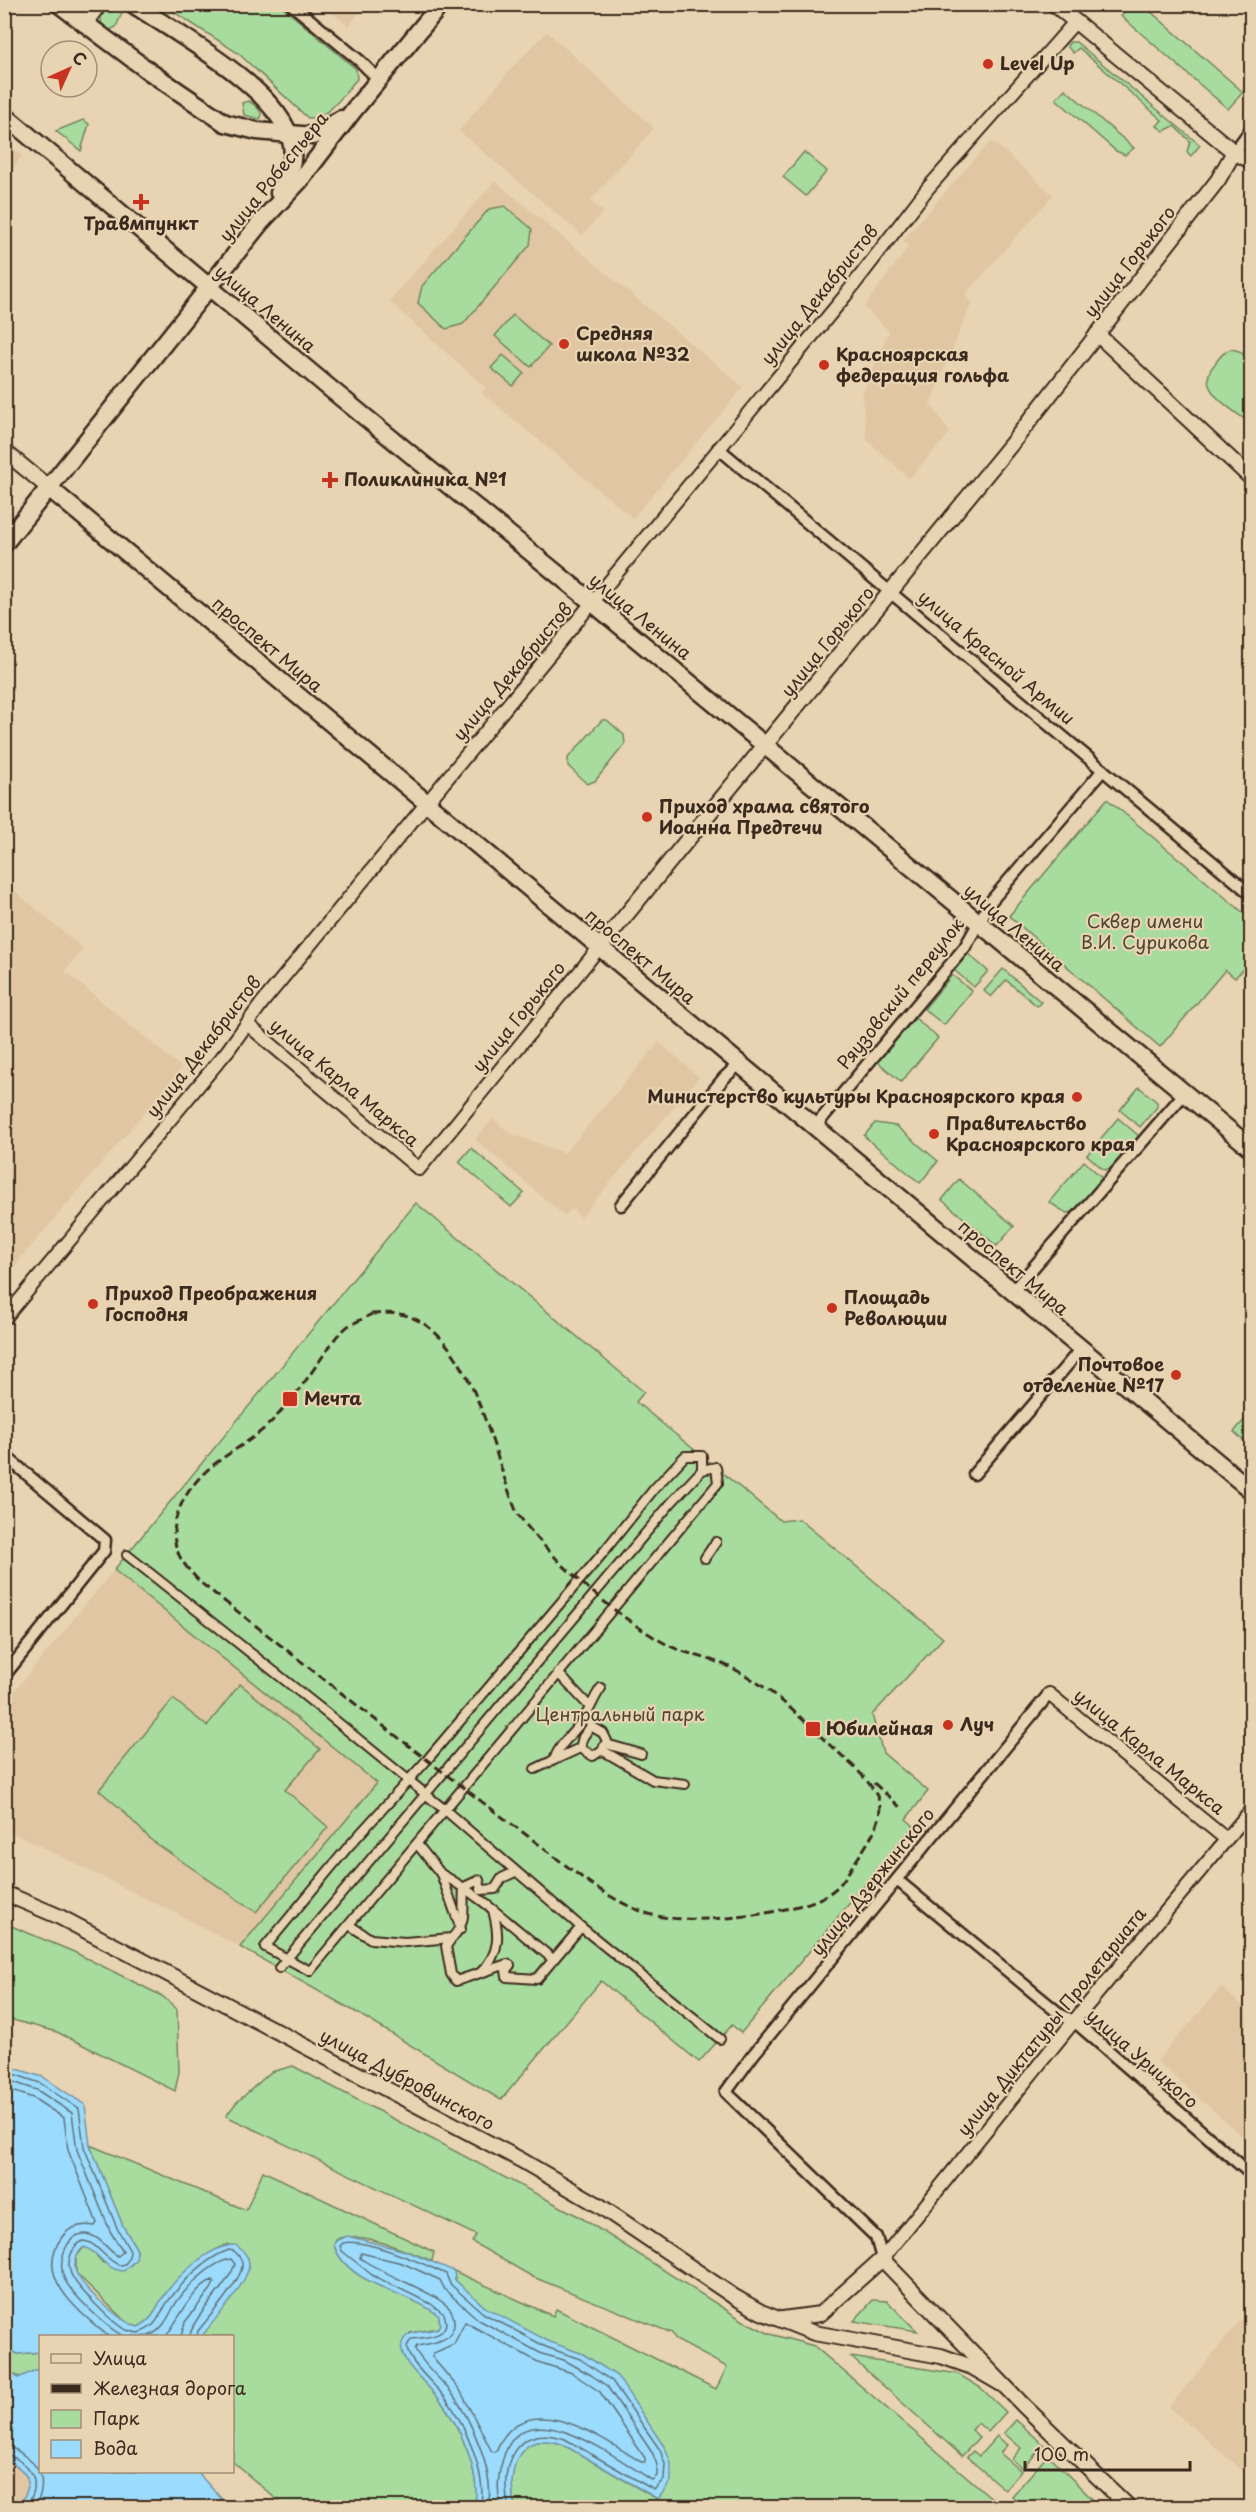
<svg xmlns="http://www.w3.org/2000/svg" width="1256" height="2512" font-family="'Playpen Sans',sans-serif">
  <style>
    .built { fill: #e0c6a2 }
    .green { fill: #a8dc9f; stroke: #72835e; stroke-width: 1.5 }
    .water { fill: #9bdbfd; stroke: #7594a4; stroke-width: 1.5 }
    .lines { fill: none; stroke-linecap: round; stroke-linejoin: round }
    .shore { stroke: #617177; stroke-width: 1.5 }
    .pedestrian-casing { stroke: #3b2a1e; stroke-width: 12 }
    .minor-casing { stroke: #3b2a1e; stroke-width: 15 }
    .tertiary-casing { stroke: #3b2a1e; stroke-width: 16 }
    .secondary-casing { stroke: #3b2a1e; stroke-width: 18 }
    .primary-casing { stroke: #3b2a1e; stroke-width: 21 }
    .pedestrian { stroke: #e8d3b2; stroke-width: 8 }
    .minor { stroke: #e8d3b2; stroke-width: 10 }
    .tertiary { stroke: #e8d3b2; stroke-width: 12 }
    .secondary { stroke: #e8d3b2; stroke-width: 14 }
    .primary { stroke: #e8d3b2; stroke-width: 16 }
    .rail { stroke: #3b2a1e; stroke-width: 3; stroke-dasharray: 9 4.5; stroke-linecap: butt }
    .poi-dot { fill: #c8321e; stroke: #e8d3b2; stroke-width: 2 }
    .labels { text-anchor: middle; stroke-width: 4.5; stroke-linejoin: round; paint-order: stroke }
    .poi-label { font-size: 18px; font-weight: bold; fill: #3b2a1e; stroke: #e8d3b2; text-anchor: start }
    .street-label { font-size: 18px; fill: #3b2a1e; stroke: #e8d3b2 }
    .park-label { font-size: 18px; fill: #4b4531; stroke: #e8d3b2 }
  </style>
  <rect width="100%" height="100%" fill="#e8d3b2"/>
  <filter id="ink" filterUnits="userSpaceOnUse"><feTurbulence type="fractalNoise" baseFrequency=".0167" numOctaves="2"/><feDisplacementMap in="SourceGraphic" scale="12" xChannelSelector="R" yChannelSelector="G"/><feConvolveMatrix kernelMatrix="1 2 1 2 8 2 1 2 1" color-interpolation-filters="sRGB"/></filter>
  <g filter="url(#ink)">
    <!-- built -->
    <g class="built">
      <polygon points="323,5 366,5 348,26"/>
      <polygon points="547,32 654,128 590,201 603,212 582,235 459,131 511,69"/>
      <polygon points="5,141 22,156 5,177"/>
      <polygon points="990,142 996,144 1053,195 965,295 972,302 930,403 950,433 909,478 867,440 862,395 889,331 864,307 909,246 903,240"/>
      <polygon points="495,181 743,387 633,518 482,393 486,388 389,301"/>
      <polygon points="5,883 83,949 65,971 182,1068 5,1277"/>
      <polygon points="659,1042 699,1077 581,1217 572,1209 565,1216 475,1139 493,1119 511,1134 565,1153"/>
      <polygon points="114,1570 378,1783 240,1947 188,1919 5,1829 4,1704"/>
      <polygon points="1221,1987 1251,2013 1251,2144 1157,2061"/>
      <polygon points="1251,2308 1251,2478 1169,2407"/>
      <polygon points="4,2459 22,2471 29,2479 29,2489 18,2507 5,2507"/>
    </g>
    <!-- green -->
    <g class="green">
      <polygon points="1131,4 1143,5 1243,92 1228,109 1121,16"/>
      <path d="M109,5h6l8,5 -7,17 -6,3 -8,-3c-2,-10 -1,-16 7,-22z"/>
      <path d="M163,5h117l76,64 1,10c-14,15 -27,39 -49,39l-70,-65z"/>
      <polygon points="1070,42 1076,42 1200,145 1191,156 1187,152 1190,141 1174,126 1164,131 1157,126 1162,120 1079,48 1073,53 1067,46"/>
      <polygon points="1065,89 1134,148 1125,155 1116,151 1056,99"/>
      <path d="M248,101c7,3 11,7 14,14l-2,4 -16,-4 -2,-12z"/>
      <polygon points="83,120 89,124 81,151 56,131"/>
      <polygon points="804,152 827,171 806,196 783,177"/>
      <polygon points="505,206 532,229 530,245 463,324 446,329 418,303 422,286 489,209"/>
      <polygon points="513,315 549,346 531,367 495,336"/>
      <path d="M1231,349l8,2 12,10v63c-17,-14 -58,-34 -37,-59 5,-7 9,-13 17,-16z"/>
      <polygon points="503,355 524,373 513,386 491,368"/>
      <polygon points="602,720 607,720 624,735 625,744 595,781 587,784 568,766 568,758"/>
      <polygon points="1107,799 1251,919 1251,959 1235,978 1225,970 1160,1047 1009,916"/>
      <polygon points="968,954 988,971 974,987 954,970"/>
      <polygon points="1003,969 1041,1002 1037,1006 1006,980 991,997 984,991"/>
      <polygon points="952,975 972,991 944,1025 924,1009"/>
      <polygon points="915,1018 938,1038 901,1082 878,1062"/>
      <polygon points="1139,1087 1157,1102 1157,1107 1140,1127 1120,1110"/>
      <polygon points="1118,1118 1139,1136 1112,1168 1104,1170 1087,1155"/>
      <polygon points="875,1123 896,1126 938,1161 920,1183 864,1136"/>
      <polygon points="471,1148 524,1193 511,1207 459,1162"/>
      <polygon points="1084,1161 1102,1178 1074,1212 1066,1213 1049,1202"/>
      <polygon points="959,1179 1014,1226 997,1246 942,1200"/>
      <polygon points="416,1203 644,1392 636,1402 781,1521 799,1519 943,1638 872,1715 883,1753 928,1791 906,1819 914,1826 741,2033 732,2025 699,2062 601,1981 501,2100 354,2011 240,1947 377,1783 114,1570"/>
      <polygon points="1251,1412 1251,1447 1234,1432"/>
      <polygon points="240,1684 320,1749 285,1790 328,1827 256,1912 151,1840 122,1810 99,1790 173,1699 207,1726"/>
      <polygon points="4,1923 74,1952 162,1996 177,2009 179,2072 175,2091 57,2032 5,2018"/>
      <path d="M293,2066l287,151 162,103 28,14 44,12 188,161h-487c-9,-36 2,-77 47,-63l95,55 8,-51 -49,-72 -33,-22 -35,-12 -62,-34 -31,-28 -1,-9 99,45 3,-7 160,80 11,-22 -51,-27 -4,-7 -139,-56 -61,-35 4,-7 -250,-119 10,-13 35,-31z"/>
      <path d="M90,2145l156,65 17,-39 171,81 -2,9c-20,-8 -78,-33 -96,-21l-2,5c13,41 76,46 105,71l1,8 -2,4 -28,5 -8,20c9,18 25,31 38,47 19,25 43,76 34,107h-189l-52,-45 -1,-126h-30l43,-60 4,-10 -1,-8 -20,-14c-23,9 -53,34 -66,55 -8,13 -9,21 -24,28l-11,-4 -51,-50v-16l8,-10 6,2 13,14 28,2 5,-7 1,-8 -14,-24z"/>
      <polygon points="873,2300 887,2301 917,2331 854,2321"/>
      <path d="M4,2348l14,6 22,-2v16c-17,10 -19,14 -35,-1z"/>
      <polygon points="851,2357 958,2374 981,2388 1006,2412 988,2432 978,2423 972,2430 979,2437 962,2456"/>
      <polygon points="1016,2420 1044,2445 1022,2469 1012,2459 1021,2448 1004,2433"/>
      <polygon points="997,2436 1007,2445 1000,2453 1021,2471 1005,2490 967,2457 973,2451 979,2456"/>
      <polygon points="1048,2455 1100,2507 1024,2507 1012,2496"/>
    </g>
    <!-- water -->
    <g class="water">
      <path d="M4,2065l39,12 42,28 5,40 33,81 14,24 -1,9 -12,12c-22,-2 -23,-18 -40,-24 -7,5 -11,16 -8,25 7,17 45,50 62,55 14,-7 17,-15 24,-28 13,-21 48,-55 74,-54 6,5 13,11 13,19 0,19 -36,57 -47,72h-162v16l-22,2 -13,-6z"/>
      <path d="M347,2236l59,15 48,20 1,9 31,28 62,33 35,13 34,22 48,72 6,15v18l-13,18 -96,-55c-45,-14 -56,27 -47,63h-41c9,-31 -15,-83 -34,-107 -11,-14 -25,-25 -34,-39 -4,-7 -7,-15 -2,-22 6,-10 24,-6 34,-11l2,-4 -1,-8c-29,-25 -92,-30 -105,-71l2,-4z"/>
      <path d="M5,2367l13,11 22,-10v104h157l32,35h-211c17,-24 12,-35 -13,-48z"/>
    </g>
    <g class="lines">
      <!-- shore -->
      <g class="shore">
        <path d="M4,2071l36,12 39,26 5,38 33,81 13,23c-4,33 -29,-2 -38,-7 -4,-3 -5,-2 -9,-3 -12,6 -17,21 -12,33 5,13 41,48 53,55 4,2 10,3 14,4 22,-7 19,-17 31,-33 16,-21 35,-41 60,-50l5,1c3,3 8,7 8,12 3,14 -34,55 -44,68l-1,5"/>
        <path d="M4,2079l33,11 35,23 5,37 33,81 13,21 -5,4c-10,-5 -15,-16 -25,-20 -24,-11 -37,25 -29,42 7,16 45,52 60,58"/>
        <path d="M4,2088l29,10 31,20 4,32 29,73 -2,3c-13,-2 -25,0 -33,11 -30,40 19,76 46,99"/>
        <path d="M465,2322l73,40 34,11 28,19 45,66v4h-4c-40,-25 -117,-79 -145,-11l-4,1 -32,-62 -28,-33 2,-4 20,-9z"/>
        <path d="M149,2336c13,-6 18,-16 24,-28 10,-18 38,-46 58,-49l4,5c-8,24 -44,54 -45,72"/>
        <path d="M166,2336c12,-15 28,-51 47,-56l1,3 -3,6 -26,33 -4,14"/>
        <path d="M4,2446c9,1 15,5 22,11 19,14 19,30 9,51"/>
        <path d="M4,2454c7,1 12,4 17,8 18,14 16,28 5,46"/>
        <path d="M480,2508c9,-31 -17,-89 -37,-113 -9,-11 -31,-30 -35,-43 -2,-6 0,-9 4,-13 15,-2 41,-2 32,-25l-13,-10 -59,-29 -30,-24 -2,-5 3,-3c22,-5 81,21 103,31l4,10 33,29 63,34 34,12 32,22 48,69 5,14 -1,15 -10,11 -89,-51c-50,-17 -67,27 -56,69"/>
        <path d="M488,2508c8,-34 -17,-89 -37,-116 -11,-14 -28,-27 -36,-43l2,-3c21,-3 46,-8 34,-36 -14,-18 -68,-35 -91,-52l1,-5 41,10 38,17 5,10 34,30 63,34 22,6 27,15 16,11 46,68 4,11v11l-5,4c-33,-20 -124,-90 -147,-27 -7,19 -9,35 -4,55"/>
      </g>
      <!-- pedestrian casing -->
      <g class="pedestrian-casing">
        <g id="pedestrian">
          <polygon points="685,1456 702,1456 702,1470 716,1467 718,1483 310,1971 265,1947 348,1847 427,1760 602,1554 654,1489"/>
          <polyline points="127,1555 325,1712 445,1810 581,1927 720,2039"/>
          <polyline points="705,1558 716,1542"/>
          <polyline points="558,1673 589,1706"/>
          <polyline points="587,1714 591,1726 583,1737 580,1748 593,1756 602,1750 653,1780 685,1784"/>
          <polyline points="591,1726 603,1733 607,1741 604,1746"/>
          <polyline points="606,1744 641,1754"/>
          <polyline points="554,1760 580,1748"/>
          <path d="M535,1769l19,-9c6,-19 24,-29 33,-47 5,-8 8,-17 14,-25"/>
          <polyline points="417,1844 441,1874 461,1929"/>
          <path d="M441,1874c42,23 75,56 112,85"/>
          <path d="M349,1925l22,14 34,3 47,-4c16,-17 10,-29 12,-51l15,-7 2,10 14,-1 7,-11 13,-6"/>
          <polyline points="452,1938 446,1946 451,1974 456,1981 507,1964 510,1965 506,1970 507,1977 537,1979 581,1927"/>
          <polyline points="279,1968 671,1503 702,1470"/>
          <path d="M482,1971c19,-19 17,-38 11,-61"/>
        </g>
      </g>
      <!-- minor casing -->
      <g class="minor-casing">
        <g id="minor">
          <polyline points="291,4 360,61 379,80"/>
          <polyline points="1234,152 1252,128"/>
          <polyline points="718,448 1252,895"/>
          <polyline points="814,1128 965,947 991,901 1103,770"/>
          <polyline points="621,1205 724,1078 738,1065"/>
          <polyline points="1012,1292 1184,1094"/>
          <polyline points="4,1455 105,1540 104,1551 4,1676"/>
          <polyline points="974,1474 1081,1349"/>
          <polyline points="897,1880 1061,2015 1074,2021 1252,2175"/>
          <polyline points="882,2259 876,2237 726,2092 753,2055 1049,1694"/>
        </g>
      </g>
      <!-- tertiary casing -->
      <g class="tertiary-casing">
        <g id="tertiary">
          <polyline points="247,1024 419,1169 599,948"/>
          <polyline points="4,1319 228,1050 262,1003 845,296 928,188 1075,22"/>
          <polyline points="1049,1694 1226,1839"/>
          <polyline points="882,2259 1074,2021 1252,1809"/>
        </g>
      </g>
      <!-- secondary casing -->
      <g class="secondary-casing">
        <g id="secondary">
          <polyline points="1054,4 1234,152 1252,162"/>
          <polyline points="1097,334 1252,479"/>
          <polyline points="4,451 49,488"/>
          <polyline points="599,948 1013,442 1218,180 1234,152"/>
          <polyline points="4,1893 58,1916 521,2160 600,2206 733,2296 761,2312 814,2333 941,2356 972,2367 1003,2385"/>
          <polyline points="783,2319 820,2314 882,2259 1024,2406 1130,2508"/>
        </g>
      </g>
      <!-- primary casing -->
      <g class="primary-casing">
        <g id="primary">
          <polyline points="59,4 150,72 225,123 257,131 313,136 341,119"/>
          <path d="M133,4c44,30 149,86 159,141 3,18 -5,33 -13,48"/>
          <polyline points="84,23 98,4"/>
          <polyline points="4,115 327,386 593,603 1252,1149"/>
          <polyline points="49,488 1252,1491"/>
          <polyline points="4,544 261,222 301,179 353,111 441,4"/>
        </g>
      </g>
      <!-- pedestrian -->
      <use href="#pedestrian" class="pedestrian"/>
      <!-- minor -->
      <use href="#minor" class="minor"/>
      <!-- tertiary -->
      <use href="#tertiary" class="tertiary"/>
      <!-- secondary -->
      <use href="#secondary" class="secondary"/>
      <!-- primary -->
      <use href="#primary" class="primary"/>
      <!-- rail -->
      <g class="rail">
        <path d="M372,1314c14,-1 29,-2 41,4 62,27 80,138 104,195 34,47 98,103 149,131 21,11 46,14 68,25 38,19 67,49 98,78 16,14 35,30 45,49 12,24 -17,57 -29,77 -15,26 -40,31 -67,37 -34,8 -99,14 -132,4 -47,-15 -88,-54 -128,-83 -108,-80 -213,-165 -320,-248 -6,-7 -13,-13 -18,-21 -22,-33 1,-73 29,-96 19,-15 41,-26 58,-43 26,-25 46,-58 67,-87l11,-10z"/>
        <polyline points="874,1783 900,1807"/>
      </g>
    </g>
  </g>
  <!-- markers -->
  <g class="poi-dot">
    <circle cx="988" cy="64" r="6"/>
    <path d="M138 193h6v6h6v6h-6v6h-6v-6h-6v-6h6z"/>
    <circle cx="564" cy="344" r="6"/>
    <circle cx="824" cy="365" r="6"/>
    <path d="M327 471h6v6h6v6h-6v6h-6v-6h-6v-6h6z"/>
    <circle cx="647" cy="817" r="6"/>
    <circle cx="1077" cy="1097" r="6"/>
    <circle cx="934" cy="1134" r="6"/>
    <circle cx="93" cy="1304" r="6"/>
    <circle cx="832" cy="1308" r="6"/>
    <circle cx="1176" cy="1375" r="6"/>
    <rect x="282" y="1391" width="16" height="16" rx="3"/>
    <circle cx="948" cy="1725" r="6"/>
    <rect x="805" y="1721" width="16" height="16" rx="3"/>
  </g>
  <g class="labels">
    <!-- poi labels -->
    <g class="poi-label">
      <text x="1000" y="70">Level Up</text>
      <text x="141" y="230" text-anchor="middle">Травмпункт</text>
      <text x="576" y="340">Средняя<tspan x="576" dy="21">школа №32</tspan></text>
      <text x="836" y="361">Красноярская<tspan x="836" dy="21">федерация гольфа</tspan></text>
      <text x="344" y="486">Поликлиника №1</text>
      <text x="659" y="813">Приход храма святого<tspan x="659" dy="21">Иоанна Предтечи</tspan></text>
      <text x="1065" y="1103" text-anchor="end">Министерство культуры Красноярского края</text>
      <text x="946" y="1130">Правительство<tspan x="946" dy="21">Красноярского края</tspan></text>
      <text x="105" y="1300">Приход Преображения<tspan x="105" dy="21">Господня</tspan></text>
      <text x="844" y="1304">Площадь<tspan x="844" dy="21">Революции</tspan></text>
      <text x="1164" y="1371" text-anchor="end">Почтовое<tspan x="1164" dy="21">отделение №17</tspan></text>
      <text x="304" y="1405">Мечта</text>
      <text x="960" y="1731">Луч</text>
      <text x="826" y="1735">Юбилейная</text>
    </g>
    <!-- street labels -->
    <g class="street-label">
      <text transform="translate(274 177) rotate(-51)" y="6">улица Робеспьера</text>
      <text transform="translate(1130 262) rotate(-52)" y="6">улица Горького</text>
      <text transform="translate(820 295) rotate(-51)" y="6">улица Декабристов</text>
      <text transform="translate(265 309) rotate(40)" y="6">улица Ленина</text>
      <text transform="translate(640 617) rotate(39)" y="6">улица Ленина</text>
      <text transform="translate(828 642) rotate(-51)" y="6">улица Горького</text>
      <text transform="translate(267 645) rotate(40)" y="6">проспект Мира</text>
      <text transform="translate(996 658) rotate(40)" y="6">улица Красной Армии</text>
      <text transform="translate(513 672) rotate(-50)" y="6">улица Декабристов</text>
      <text transform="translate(1014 928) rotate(40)" y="6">улица Ленина</text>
      <text transform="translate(640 957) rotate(40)" y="6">проспект Мира</text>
      <text transform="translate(901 994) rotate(-51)" y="6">Ряузовский переулок</text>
      <text transform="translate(519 1017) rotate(-51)" y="6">улица Горького</text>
      <text transform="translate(204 1047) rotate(-52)" y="6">улица Декабристов</text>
      <text transform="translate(344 1083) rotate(40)" y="6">улица Карла Маркса</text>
      <text transform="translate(1013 1268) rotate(40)" y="6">проспект Мира</text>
      <text transform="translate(1149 1752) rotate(39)" y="6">улица Карла Маркса</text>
      <text transform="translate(873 1882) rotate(-51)" y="6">улица Дзержинского</text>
      <text transform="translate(1052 2022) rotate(-51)" y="6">улица Диктатуры Пролетариата</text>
      <text transform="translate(1142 2059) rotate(41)" y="6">улица Урицкого</text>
      <text transform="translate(407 2080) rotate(28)" y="6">улица Дубровинского</text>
    </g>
    <!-- park labels -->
    <g class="park-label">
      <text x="1145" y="928">Сквер имени<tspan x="1145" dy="21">В.И. Сурикова</tspan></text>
      <text x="620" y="1721">Центральный парк</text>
    </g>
  </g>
  <!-- margin -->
  <rect width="1256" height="2512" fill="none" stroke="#e8d3b2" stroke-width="24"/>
  <rect x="12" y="12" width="1232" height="2488" fill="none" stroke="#3b2a1e" stroke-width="2" filter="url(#ink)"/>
  <!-- legend -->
  <rect x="39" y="2335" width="195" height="138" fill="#e8d3b2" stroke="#a38f77" stroke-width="1.5"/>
  <rect x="51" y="2354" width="30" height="9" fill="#e8d3b2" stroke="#a38f77" stroke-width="1.5"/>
  <text x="93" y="2365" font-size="18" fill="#3b2a1e">Улица</text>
  <rect x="51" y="2384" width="30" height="9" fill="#3b2a1e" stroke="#a38f77" stroke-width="1.5"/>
  <text x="93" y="2395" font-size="18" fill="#3b2a1e">Железная дорога</text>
  <rect x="51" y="2410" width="30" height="18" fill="#a8dc9f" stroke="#a38f77" stroke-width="1.5"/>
  <text x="93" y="2425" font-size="18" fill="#3b2a1e">Парк</text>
  <rect x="51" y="2440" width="30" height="18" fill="#9bdbfd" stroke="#a38f77" stroke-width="1.5"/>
  <text x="93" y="2455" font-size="18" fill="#3b2a1e">Вода</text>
  <!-- north arrow -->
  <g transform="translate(69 69) rotate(45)"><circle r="28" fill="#e8d3b2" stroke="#a38f77" stroke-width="1.5"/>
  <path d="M0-4.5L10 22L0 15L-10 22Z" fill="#c8321e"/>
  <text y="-9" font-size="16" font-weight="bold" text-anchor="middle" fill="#3b2a1e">С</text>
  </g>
  <!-- scale -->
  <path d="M1025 2461v9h165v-9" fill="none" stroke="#3b2a1e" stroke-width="3"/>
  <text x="1034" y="2461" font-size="18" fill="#3b2a1e" stroke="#e8d3b2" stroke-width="4.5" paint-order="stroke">100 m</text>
</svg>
